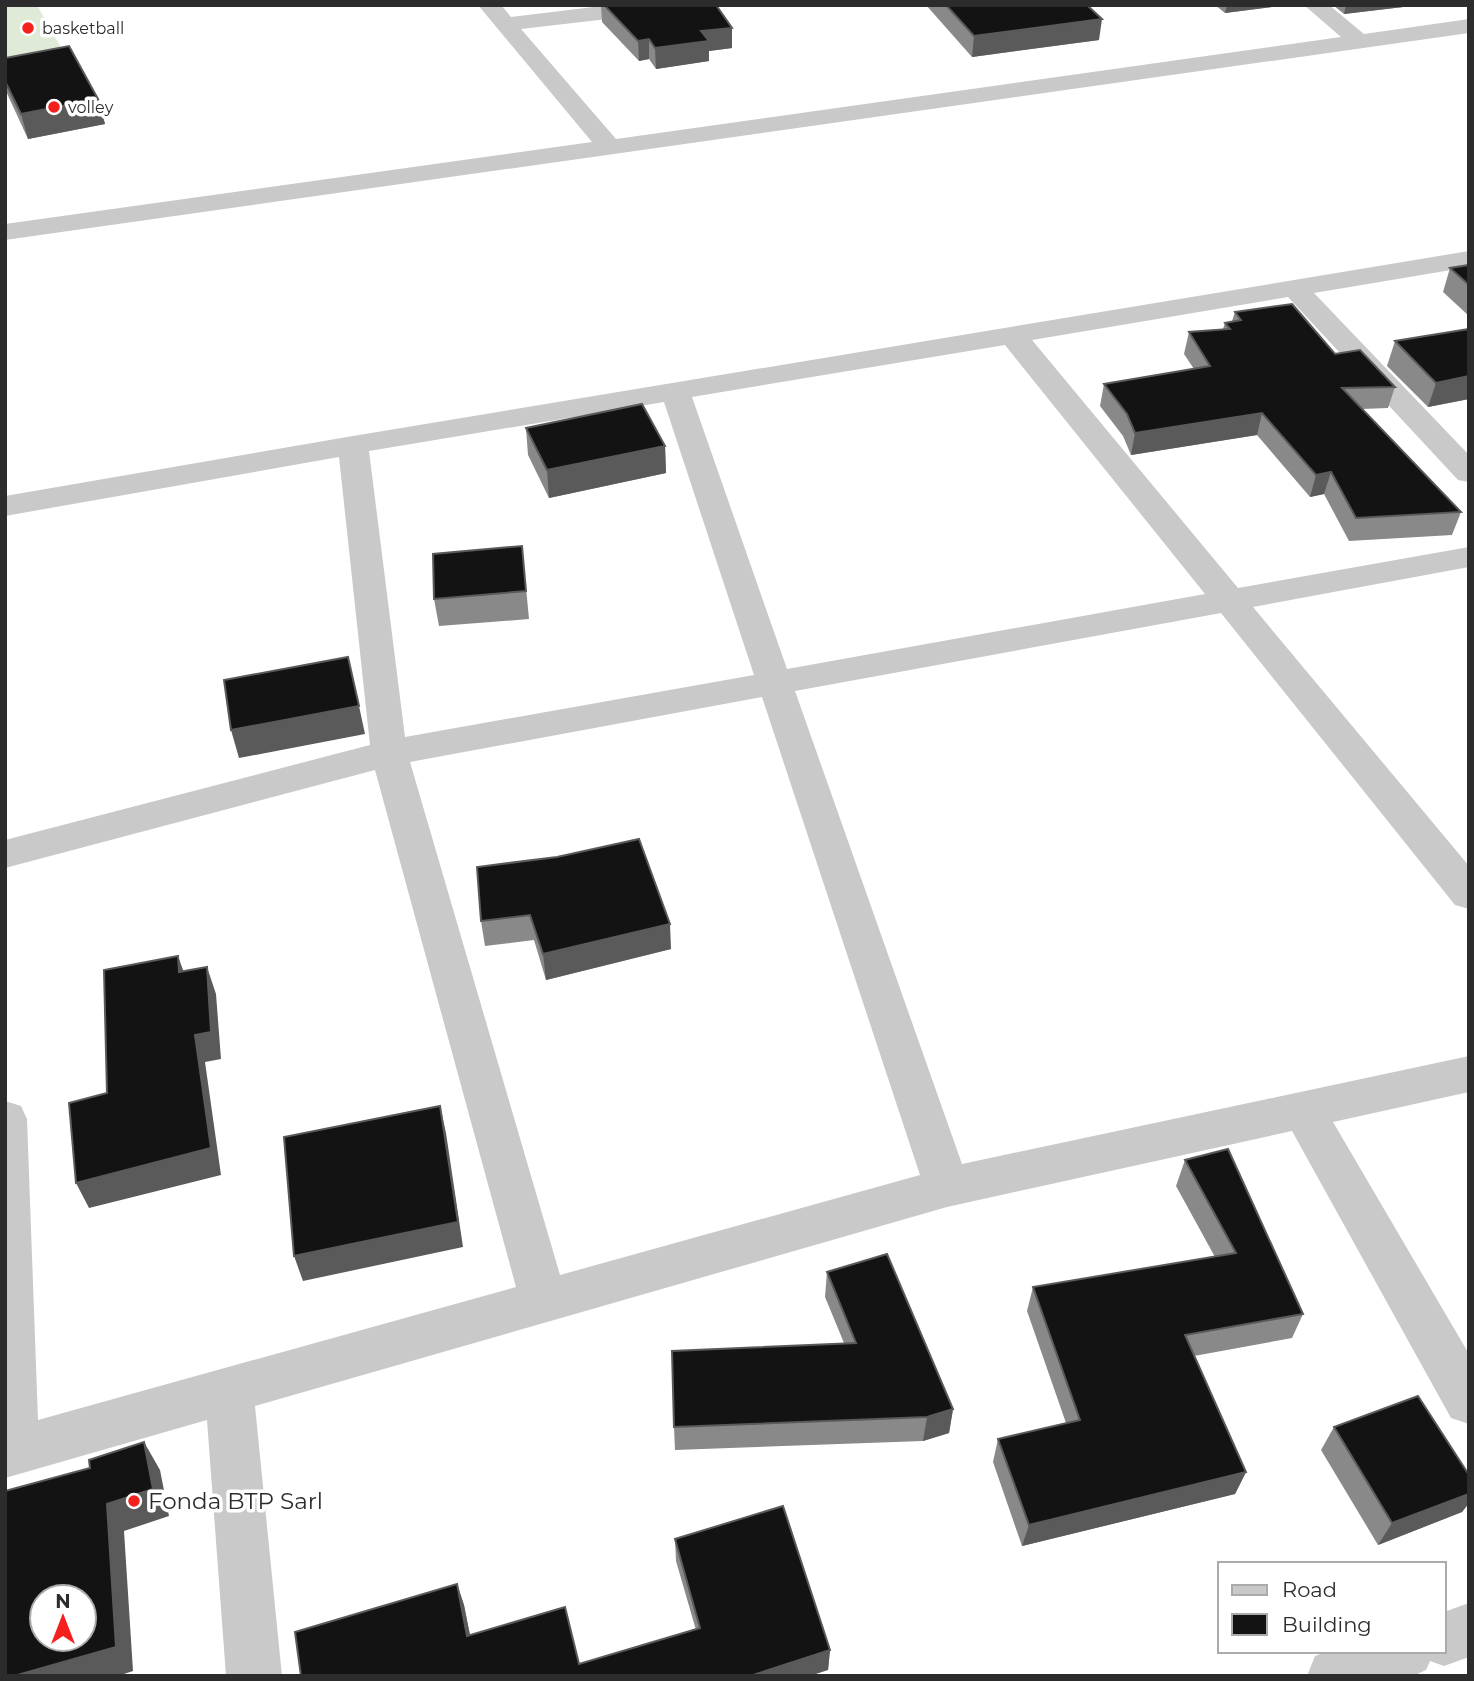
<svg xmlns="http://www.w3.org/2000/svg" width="1474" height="1681" font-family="Montserrat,sans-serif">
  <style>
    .green { fill: #e0ebd7 }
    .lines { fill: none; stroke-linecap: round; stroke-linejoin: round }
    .minor { fill: #c9c9c9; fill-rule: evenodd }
    .wall { fill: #898989 }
    .shaded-wall { fill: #5a5a5a }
    .building { fill: #131313; stroke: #5a5a5a; stroke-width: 2; fill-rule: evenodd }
    .poi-dot { fill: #f3201d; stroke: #fff; stroke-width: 2.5 }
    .labels { text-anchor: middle; stroke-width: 7; stroke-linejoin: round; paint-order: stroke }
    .far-poi-label { font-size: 16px; fill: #2c2c2c; stroke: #fff; text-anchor: start }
    .near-poi-label { font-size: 23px; fill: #2c2c2c; stroke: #fff; text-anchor: start }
  </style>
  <rect width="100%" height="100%" fill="#fff"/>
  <!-- green -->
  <polygon class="green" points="5,5 37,5 63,51 5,62"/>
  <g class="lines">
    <!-- minor -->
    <g class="minor">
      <polygon points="478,5 501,5 511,17 610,5 679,5 676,10 668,12 521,29 616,139 1341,37 1304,5 1329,5 1364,34 1469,19 1469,33 5,240 5,224 592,142"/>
      <path d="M1469,251v16l-155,26 155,162v27l-11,-2 -170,-183 -256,43 206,248 231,-41v20l-216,40 216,259v43l-14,-4 -234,-292 -426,78 167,473 507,-108v36l-136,30 136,232v70l-18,-6 -159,-287 -345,76 -692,199 27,270h-56l-19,-256 -202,58v-377l16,5 6,13 11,301 478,-133 -141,-517 -370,98v-28l365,-95 -31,-288 -334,59v-20l348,-60zM1005,345l200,249 -418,75 -95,-272zM664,402l90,273 -349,62 -36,-286zM762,697l158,478 -360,100 -150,-513z"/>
      <polygon points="1469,1603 1469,1657 1444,1666 1430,1661 1426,1670 1413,1676 1307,1676 1315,1656 1328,1651 1444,1651 1444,1612"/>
    </g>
  </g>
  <!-- wall -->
  <g class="wall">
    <polygon points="601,5 716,5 732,28 732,48 709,51 709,61 656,69 649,59 639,61 602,22"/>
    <polygon points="926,5 1087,5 1099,40 972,57"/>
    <polygon points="1215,5 1287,5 1225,13"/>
    <polygon points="1333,5 1420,5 1344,14"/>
    <polygon points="5,58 98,99 105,124 28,139 5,89"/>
    <polygon points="1469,265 1469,316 1443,292 1450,268"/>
    <polygon points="1235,312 1335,354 1395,387 1388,408 1362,409 1461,512 1452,535 1349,541 1324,494 1310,497 1257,435 1131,455 1123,436 1100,406 1104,384 1194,369 1184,354 1189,332 1223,329 1225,323 1232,321"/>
    <polygon points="1469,329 1469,399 1428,407 1387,366 1395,341"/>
    <polygon points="526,428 665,446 666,473 549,498 528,455"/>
    <polygon points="522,546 529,619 439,626 434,599"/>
    <polygon points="477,867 671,949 546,980 534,940 485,946 481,921"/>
    <polygon points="1185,1160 1303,1314 1292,1338 1194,1356 1246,1472 1235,1494 1022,1546 993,1462 998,1439 1066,1423 1027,1311 1033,1287 1215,1257 1176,1186"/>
    <polygon points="827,1272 953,1409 949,1433 923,1441 675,1450 674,1427 844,1343 825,1297"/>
    <polygon points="1334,1427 1469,1475 1469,1503 1462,1512 1378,1545 1321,1450"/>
    <polygon points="675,1539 830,1650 828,1670 301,1676 457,1584 464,1605 470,1635 579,1664 696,1630 676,1561"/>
  </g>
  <!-- shaded-wall -->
  <g class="shaded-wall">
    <polygon points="1227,5 1287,5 1225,13"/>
    <polygon points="1346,5 1420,5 1344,14"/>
    <polygon points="1102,19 1099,40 972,57 974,36"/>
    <polygon points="732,28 732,48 709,51 709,61 656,69 655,48 701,31"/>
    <polygon points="649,39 649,59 639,61 638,41"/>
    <polygon points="98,99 105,124 28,139 21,114"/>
    <polygon points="1469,376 1469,399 1428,407 1436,383"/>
    <polygon points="1262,413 1257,435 1131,455 1135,433"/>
    <polygon points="665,446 666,473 549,498 547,470"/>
    <polygon points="1331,472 1324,494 1310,497 1316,475"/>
    <polygon points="359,706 365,734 239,758 231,730"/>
    <polygon points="670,924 671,949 546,980 543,954"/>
    <polygon points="178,956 188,984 179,972"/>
    <polygon points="207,967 216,994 221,1059 205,1062 221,1175 89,1208 76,1183 195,1035"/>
    <polygon points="440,1106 446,1133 463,1247 303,1281 294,1256"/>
    <polygon points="953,1409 949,1433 923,1441 927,1417"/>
    <polygon points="144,1442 160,1470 169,1516 124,1531 133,1671 118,1676 14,1676 107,1504"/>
    <polygon points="1246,1472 1235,1494 1022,1546 1029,1525"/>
    <polygon points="1469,1494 1469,1503 1462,1512 1378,1545 1392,1523"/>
    <polygon points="457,1584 464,1605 474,1656 467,1636"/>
    <polygon points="830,1650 828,1670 810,1676 750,1676"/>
  </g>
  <!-- building -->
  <g class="building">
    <polygon points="604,5 716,5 732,28 701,31 709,41 655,48 649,39 638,41"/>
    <polygon points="946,5 1087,5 1102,19 974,36"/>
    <polygon points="69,46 98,99 21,114 5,81 5,58"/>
    <polygon points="1469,265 1469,285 1450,268"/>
    <polygon points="1292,304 1335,354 1360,350 1395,387 1342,388 1461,512 1356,518 1331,472 1316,475 1262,413 1135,433 1127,414 1104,384 1210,366 1189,332 1230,329 1225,323 1241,320 1235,312"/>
    <polygon points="1469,329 1469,376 1436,383 1395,341"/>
    <polygon points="642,404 665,446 547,470 526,428"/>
    <polygon points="522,546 526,591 434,599 433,554"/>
    <polygon points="348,657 359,706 231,730 224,680"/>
    <polygon points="639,839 670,924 543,954 530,915 481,921 477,867 557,857"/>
    <polygon points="178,956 179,972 207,967 211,1032 195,1035 211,1148 76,1183 69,1103 107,1093 104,970"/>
    <polygon points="440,1106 458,1222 294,1256 284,1137"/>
    <polygon points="1228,1149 1303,1314 1185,1335 1246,1472 1029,1525 998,1439 1080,1420 1033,1287 1236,1253 1185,1160"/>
    <polygon points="887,1254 953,1409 927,1417 674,1427 672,1351 856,1343 827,1272"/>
    <polygon points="1418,1396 1469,1475 1469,1494 1392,1523 1334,1427"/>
    <path d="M144,1442l9,47 -46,15 9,143 -102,29h-9v-185l85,-23 -1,-8zM42,1597h42v42h-42z"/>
    <polygon points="783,1506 830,1650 750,1676 301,1676 295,1632 457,1584 467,1636 565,1607 579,1664 700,1628 675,1539"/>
  </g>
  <!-- markers -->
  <g class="poi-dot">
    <circle cx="28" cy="28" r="7"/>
    <circle cx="54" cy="107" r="7"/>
    <circle cx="134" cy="1501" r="7"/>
  </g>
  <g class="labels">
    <!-- far-poi labels -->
    <g class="far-poi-label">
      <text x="42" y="34">basketball</text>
      <text x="68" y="113">volley</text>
    </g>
    <!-- near-poi labels -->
    <g class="near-poi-label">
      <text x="148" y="1509">Fonda BTP Sarl</text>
    </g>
  </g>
  <!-- border -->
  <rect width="1474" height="1681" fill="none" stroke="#2c2c2c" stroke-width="14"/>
  <!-- legend -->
  <rect x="1218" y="1562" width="228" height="91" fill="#ffffff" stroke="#ababab" stroke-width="2"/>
  <rect x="1232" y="1585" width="35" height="10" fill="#c9c9c9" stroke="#ababab" stroke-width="2"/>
  <text x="1282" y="1597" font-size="21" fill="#2c2c2c">Road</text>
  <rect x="1232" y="1614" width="35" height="21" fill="#131313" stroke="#ababab" stroke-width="2"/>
  <text x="1282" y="1632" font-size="21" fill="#2c2c2c">Building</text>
  <!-- north arrow -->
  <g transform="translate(63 1618)"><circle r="33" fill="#ffffff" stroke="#ababab" stroke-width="2"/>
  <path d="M0-5L12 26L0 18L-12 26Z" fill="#f3201d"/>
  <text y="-10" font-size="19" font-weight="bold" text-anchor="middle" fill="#2c2c2c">N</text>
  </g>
</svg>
